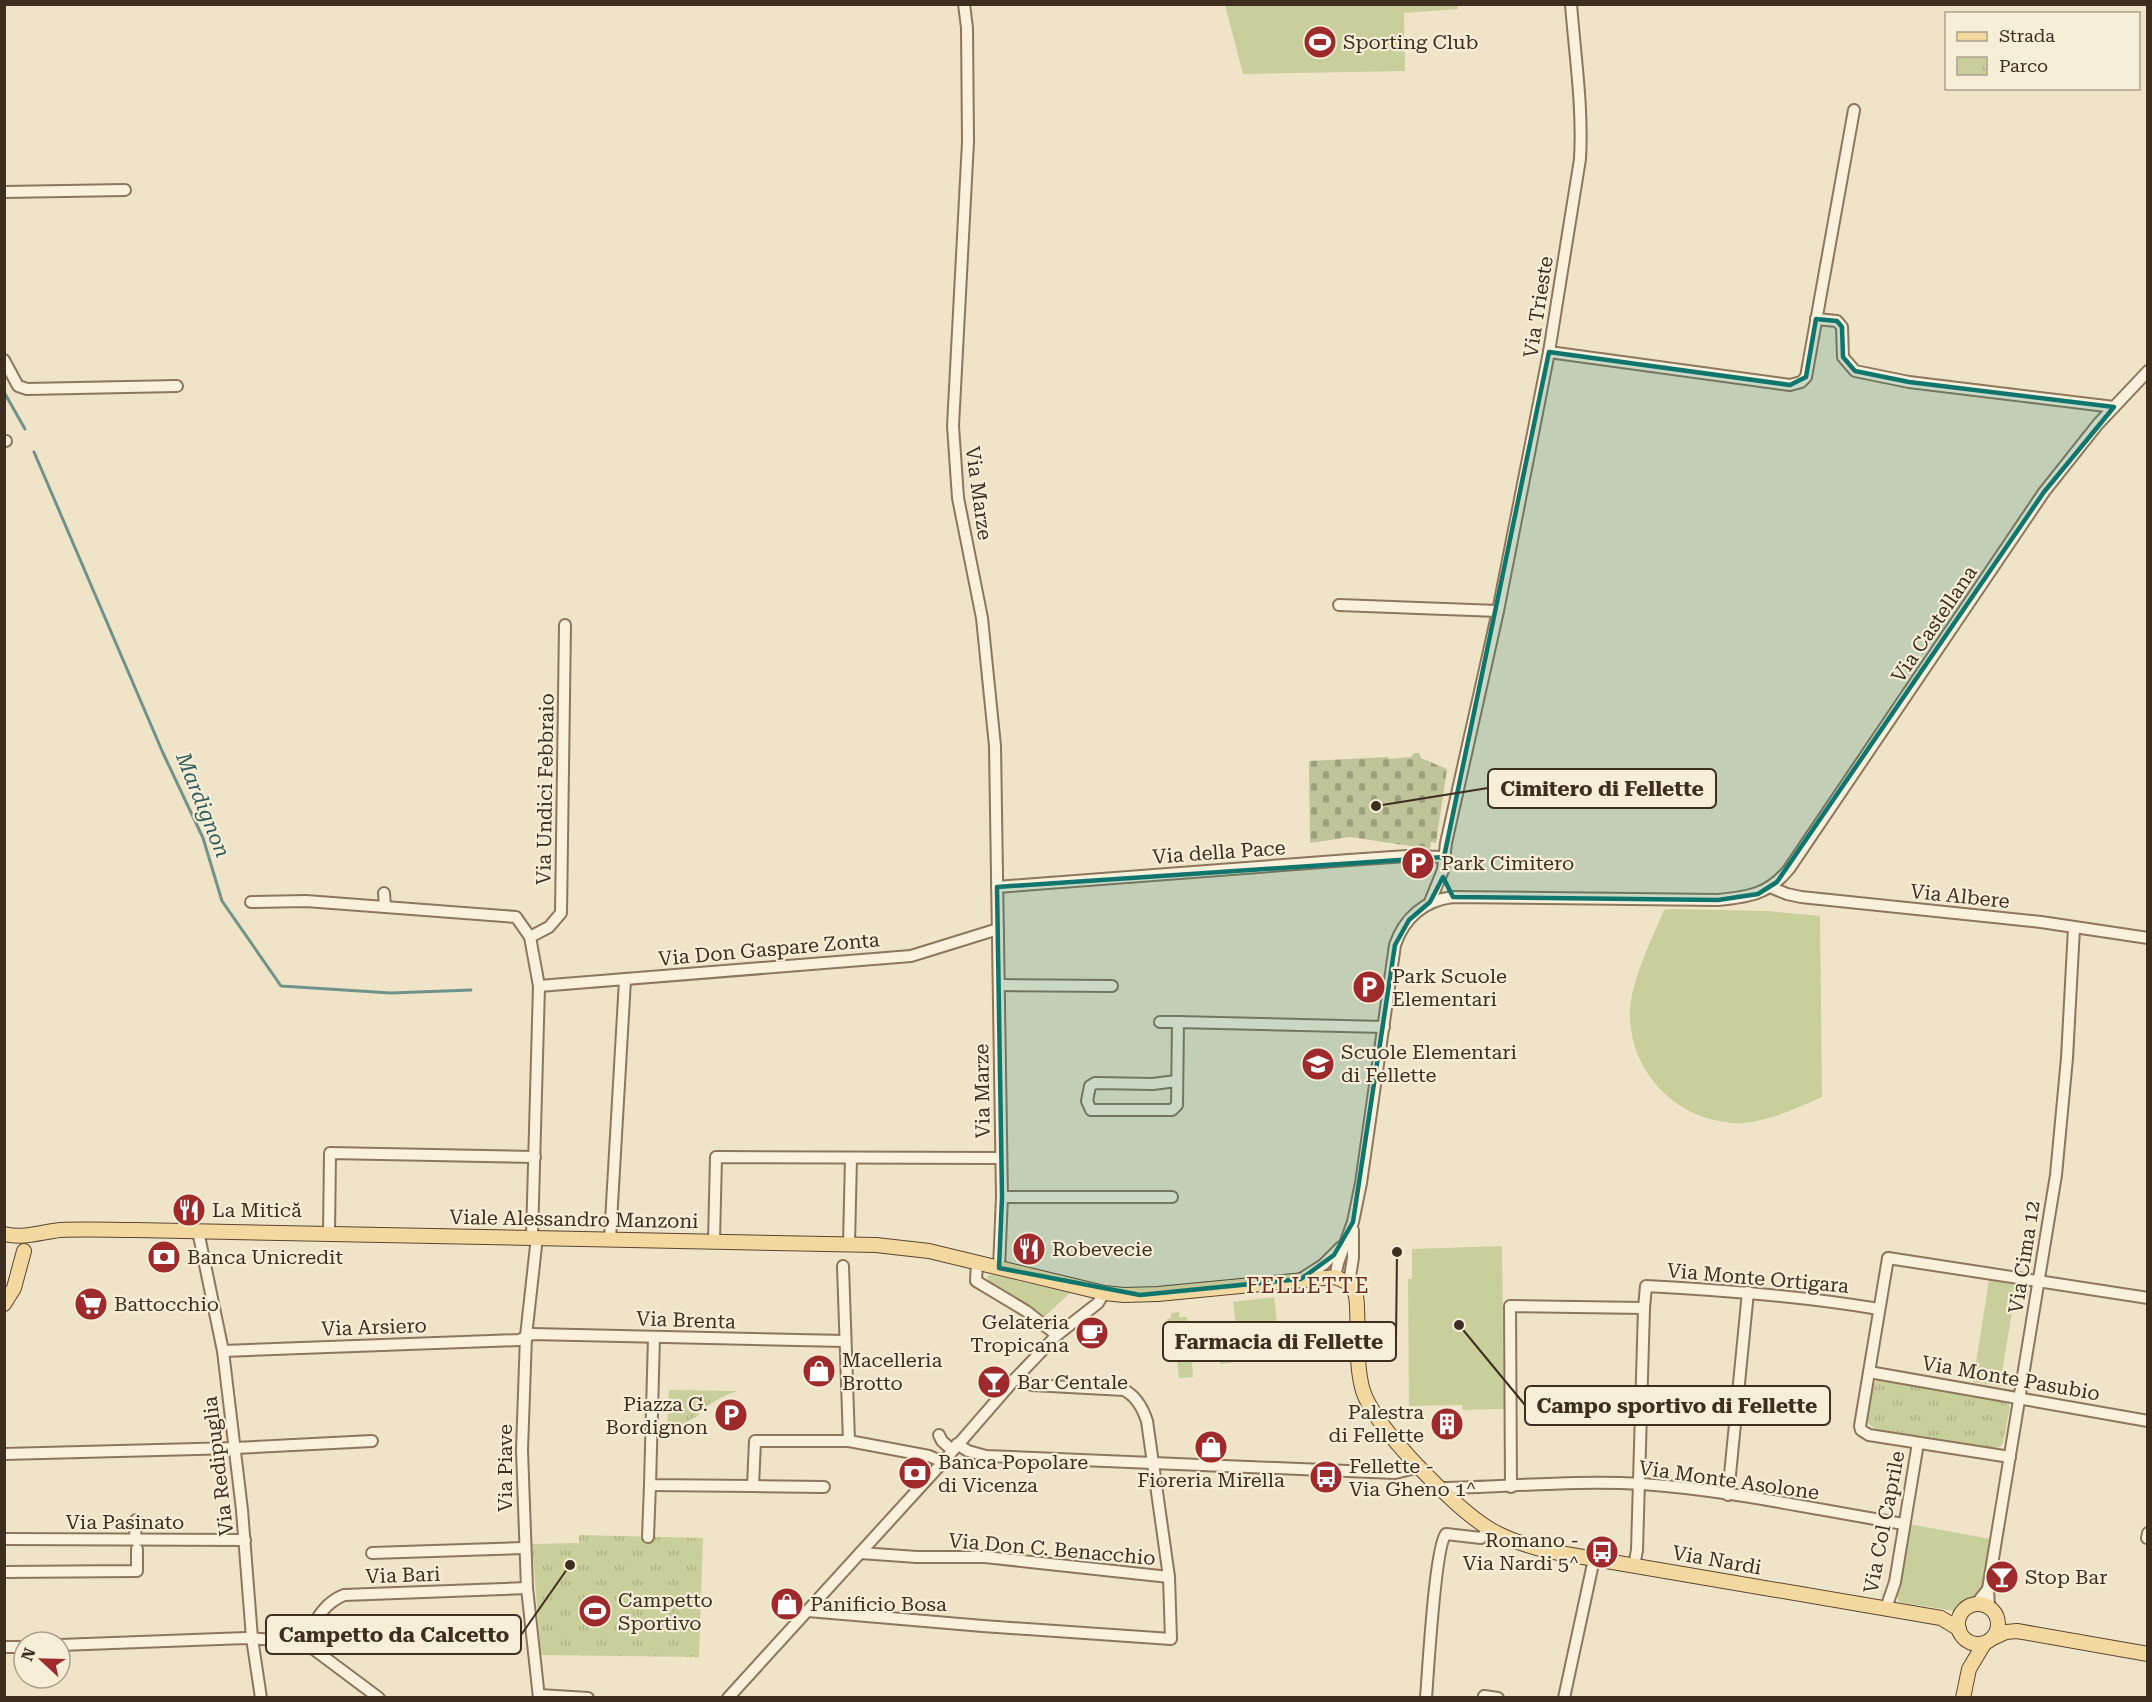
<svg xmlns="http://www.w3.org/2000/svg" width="2152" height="1702" font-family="'Roboto Serif',serif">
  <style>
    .grass { fill: #c9cf9b }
    .cemetery { fill: url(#cemetery-stones) }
    .park { fill: url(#park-tufts) }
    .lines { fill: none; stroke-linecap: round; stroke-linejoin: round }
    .stream { stroke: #6f938a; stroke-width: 3 }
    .minor-casing { stroke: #8d765c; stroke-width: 14 }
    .major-casing { stroke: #5b4430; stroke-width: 16 }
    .minor { stroke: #faf1dc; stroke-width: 10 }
    .major { stroke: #f3d9a0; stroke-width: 14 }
    .marked { fill: #0f766e; fill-opacity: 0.2; stroke: #0f766e; stroke-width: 4.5; stroke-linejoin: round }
    .labels { text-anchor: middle; stroke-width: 4.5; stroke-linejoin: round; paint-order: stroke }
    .poi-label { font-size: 20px; fill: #3d2e20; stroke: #f7eed8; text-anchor: start }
    .street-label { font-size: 20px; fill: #3d2e20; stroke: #f7eed8 }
    .water-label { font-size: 21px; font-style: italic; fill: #2f5d5a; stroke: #f7eed8 }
    .quarter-label { font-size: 22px; letter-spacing: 1.5px; fill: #6b2e1e; stroke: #f7eed8 }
    .leader { fill: none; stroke: #3d2e20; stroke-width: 2 }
    .callout-dot { fill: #3d2e20; stroke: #f7eed8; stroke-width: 2 }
    .callout { fill: #f7eed8; stroke: #3d2e20; stroke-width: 2 }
    .callout-label { font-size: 21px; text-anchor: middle; font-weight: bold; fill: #3d2e20 }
  </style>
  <defs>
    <pattern id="cemetery-stones" width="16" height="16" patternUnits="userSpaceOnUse" patternTransform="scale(1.5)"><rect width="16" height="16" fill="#bfc49a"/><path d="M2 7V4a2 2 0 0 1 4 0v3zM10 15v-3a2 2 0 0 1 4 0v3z" fill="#9ca07d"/></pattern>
    <pattern id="park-tufts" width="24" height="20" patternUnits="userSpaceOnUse" patternTransform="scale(1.5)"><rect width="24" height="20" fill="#c9cf9b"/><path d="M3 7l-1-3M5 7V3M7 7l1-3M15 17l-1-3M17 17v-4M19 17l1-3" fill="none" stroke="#aeb285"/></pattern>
  </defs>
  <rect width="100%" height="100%" fill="#f0e4c8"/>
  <!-- grass -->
  <g class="grass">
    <polygon points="1457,5 1458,9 1404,13 1405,71 1243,74 1225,5"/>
    <path d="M1671,909l96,2 53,5 2,181c-25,11 -50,23 -78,26 -5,1 -12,0 -18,-1 -53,-6 -94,-51 -96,-104 -2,-32 22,-79 34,-108z"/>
    <polygon points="1502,1246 1504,1409 1463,1410 1462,1405 1409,1406 1408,1279 1412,1279 1412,1249"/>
    <polygon points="989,1275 993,1275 1070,1293 1045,1316 989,1281 987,1277"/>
    <polygon points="1989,1280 2025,1287 2028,1290 2028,1296 2015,1294 2001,1377 2014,1379 2012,1385 2008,1387 1973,1382"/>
    <polygon points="1274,1297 1277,1322 1236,1327 1233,1302"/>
    <polygon points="1179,1312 1179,1317 1187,1317 1190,1341 1228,1337 1231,1363 1220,1364 1219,1358 1192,1361 1193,1377 1179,1378 1176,1351 1170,1352 1167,1319 1171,1318 1171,1313"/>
    <path d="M1909,1524l81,15 -9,53 -6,7 -9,3 -12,9 -55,-9c-7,-14 7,-61 10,-78z"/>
  </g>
  <!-- cemetery -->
  <polygon class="cemetery" points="1414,753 1419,753 1421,758 1447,769 1436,843 1431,842 1430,849 1350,837 1310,843 1309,761 1388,757 1389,759 1411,757"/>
  <!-- park -->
  <g class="park">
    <polygon points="1879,1379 2006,1400 2010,1407 2003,1443 2000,1447 1992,1448 1875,1429 1868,1423 1867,1417 1872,1388 1874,1383"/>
    <path d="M669,1390l69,1c-14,4 -28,12 -39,21v3l-16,9 -16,4z"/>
    <polygon points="579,1535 703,1538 699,1657 541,1655 532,1544 579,1543"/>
  </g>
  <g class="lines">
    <!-- stream -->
    <g class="stream">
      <polyline points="4,392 25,429"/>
      <polyline points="34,452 163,753 203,838 222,901 281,986 391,993 471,990"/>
    </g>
    <!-- minor casing -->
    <g class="minor-casing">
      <g id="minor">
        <polyline points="964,4 967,28 968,142 953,426 958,498 982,618 995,746 1002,1197 999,1268"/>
        <polyline points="4,192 125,190"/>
        <polyline points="1816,319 1837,321 1842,327 1843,357 1855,371 1909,382 2114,407"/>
        <polyline points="1549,352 1790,385 1801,382 1806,377 1854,110"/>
        <polyline points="4,360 18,386 27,389 177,386"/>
        <polyline points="4,441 6,441"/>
        <polyline points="1339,605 1498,611"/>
        <polyline points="997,887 1349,860 1407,856 1444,857"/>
        <polyline points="1770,887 1787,894 1801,897 2041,922 2148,938"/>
        <polyline points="384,893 385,907"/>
        <polyline points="251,902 306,901 516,917 530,937 539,986 532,1237"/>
        <path d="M1430,902l13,-32 3,-27 52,-232 51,-259 31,-193c3,-52 -5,-103 -9,-155"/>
        <polyline points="530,937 549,927 561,913 565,625"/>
        <polyline points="999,985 1112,986"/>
        <polyline points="539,986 911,956 998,929"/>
        <polyline points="1160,1022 1178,1022"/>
        <polyline points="1176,1081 1153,1084 1095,1083 1090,1086 1087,1101 1091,1110 1172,1110 1177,1105 1178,1022 1384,1027"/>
        <polyline points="1002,1197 1172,1197"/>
        <polyline points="198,1231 223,1351 242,1510 252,1638 261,1698"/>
        <polyline points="329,1233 330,1153 535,1157"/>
        <polyline points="537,1237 526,1336 522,1450 527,1588 539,1698"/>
        <polyline points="610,1239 625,980"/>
        <polyline points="714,1241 716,1157 1001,1158"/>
        <polyline points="849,1244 851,1158"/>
        <polyline points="977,1263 976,1281 1026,1311 1057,1335"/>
        <polyline points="843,1266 849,1441"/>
        <path d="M1335,1277l3,-14 15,-41 8,-39 34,-238c9,-27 30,-45 58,-48l265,3c31,-3 51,-6 71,-31l255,-377 54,-68 50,-53"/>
        <polyline points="1301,1279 1323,1265 1341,1247"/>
        <polyline points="1349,1283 1353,1258 1353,1230"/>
        <polyline points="654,1337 650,1485 753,1486 755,1441 849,1441 929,1456 943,1462"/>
        <polyline points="223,1351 519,1340 532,1334 845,1341"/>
        <polyline points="1869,1372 2148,1421"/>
        <polyline points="939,1435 942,1441 952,1450"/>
        <polyline points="957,1444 968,1451 986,1456 1395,1473 1420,1467"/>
        <polyline points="4,1454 235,1448 372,1441"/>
        <polyline points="2010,1457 1869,1435 1861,1430 1860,1426 1888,1258 2148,1298"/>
        <polyline points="753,1486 824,1487"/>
        <path d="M1511,1487l-1,-181 134,2 2,-22c78,4 155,10 233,23"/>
        <path d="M1441,1488c66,-1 134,-8 201,-4 88,6 175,26 262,40"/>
        <polyline points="1728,1495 1748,1292"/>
        <polyline points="648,1537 650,1485"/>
        <polyline points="2147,1538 2148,1533"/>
        <polyline points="4,1539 245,1540"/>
        <polyline points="135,1540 136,1520"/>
        <polyline points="372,1553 524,1548"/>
        <polyline points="860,1553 917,1557 985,1557 1169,1577"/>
        <polyline points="1634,1566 1637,1550 1644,1308"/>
        <polyline points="4,1572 137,1571 137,1549"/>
        <polyline points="1976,1604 1988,1589"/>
        <polyline points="1989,1607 1988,1589 2056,1175 2067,1058 2074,928"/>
        <polyline points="1886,1608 1895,1582 1918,1443"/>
        <path d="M808,1611l175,15 188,13 -2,-62 -22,-156c-4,-12 -11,-25 -23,-31l-92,-5 -17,-6"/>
        <path d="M304,1642c11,-20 18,-38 40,-47l183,-7"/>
        <polyline points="60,1645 246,1638 304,1642 379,1698"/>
        <polyline points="4,1647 24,1647"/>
        <polyline points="539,1695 588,1698"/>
        <polyline points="1484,1696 1498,1698"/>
        <polyline points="728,1698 943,1462 1015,1379 1057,1335 1098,1303 1104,1293"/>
        <path d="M1426,1698c2,-25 9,-152 20,-164l35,4 8,-9"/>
        <polyline points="1564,1698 1594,1559"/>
      </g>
    </g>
    <!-- major casing -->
    <g class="major-casing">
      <g id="major">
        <path d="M4,1234c21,5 37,-2 56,-4 25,-1 51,0 76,0l740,15 53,6 175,42 20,2 34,-1 177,-17 14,6 7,12c4,31 -2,65 7,96 12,37 91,116 125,137 19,12 40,18 60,23l393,67 18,11"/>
        <polyline points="4,1304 14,1288 24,1251"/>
        <circle cx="1978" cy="1624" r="20"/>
        <polyline points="1993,1638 2006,1632 2017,1631 2148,1654"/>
        <polyline points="1963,1698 1969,1669 1984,1644"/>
      </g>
    </g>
    <!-- minor -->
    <use href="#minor" class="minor"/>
    <!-- major -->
    <use href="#major" class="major"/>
  </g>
  <!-- marked area -->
  <path class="marked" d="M1816,319l21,2 5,6 1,30 12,14 54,11 205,25 -70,85 -267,390 -19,12 -40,6 -265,-3 -10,-20 -13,25 -21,18 -14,25 -42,277 -19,33 -33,24 -161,16 -141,-27 3,-71 -5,-310 447,-30 105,-505 241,33 16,-8z"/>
  <!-- icons -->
  <defs>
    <g id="stadium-disc" transform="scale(1.725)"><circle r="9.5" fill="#9e2a2b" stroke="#f7eed8"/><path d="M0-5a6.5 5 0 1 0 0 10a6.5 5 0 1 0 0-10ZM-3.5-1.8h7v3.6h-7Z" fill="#fff"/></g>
    <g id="parking-disc" transform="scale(1.725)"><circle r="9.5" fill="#9e2a2b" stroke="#f7eed8"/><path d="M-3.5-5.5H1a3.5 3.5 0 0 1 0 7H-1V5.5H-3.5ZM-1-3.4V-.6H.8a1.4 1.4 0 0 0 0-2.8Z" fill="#fff"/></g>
    <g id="school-disc" transform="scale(1.725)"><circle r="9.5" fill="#9e2a2b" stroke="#f7eed8"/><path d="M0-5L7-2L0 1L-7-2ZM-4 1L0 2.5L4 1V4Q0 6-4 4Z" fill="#fff"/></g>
    <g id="restaurant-disc" transform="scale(1.725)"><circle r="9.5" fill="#9e2a2b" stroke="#f7eed8"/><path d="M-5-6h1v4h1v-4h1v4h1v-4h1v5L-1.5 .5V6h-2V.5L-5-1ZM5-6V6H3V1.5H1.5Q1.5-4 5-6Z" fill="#fff"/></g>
    <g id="bank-disc" transform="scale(1.725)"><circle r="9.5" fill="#9e2a2b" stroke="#f7eed8"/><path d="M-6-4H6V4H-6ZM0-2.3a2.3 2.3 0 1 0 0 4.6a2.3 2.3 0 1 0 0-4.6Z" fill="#fff"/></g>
    <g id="supermarket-disc" transform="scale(1.725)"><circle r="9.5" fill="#9e2a2b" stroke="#f7eed8"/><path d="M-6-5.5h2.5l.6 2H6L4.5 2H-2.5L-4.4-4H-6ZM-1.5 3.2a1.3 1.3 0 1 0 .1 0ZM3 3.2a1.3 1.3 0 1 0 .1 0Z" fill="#fff"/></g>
    <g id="cafe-disc" transform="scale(1.725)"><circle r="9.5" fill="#9e2a2b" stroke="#f7eed8"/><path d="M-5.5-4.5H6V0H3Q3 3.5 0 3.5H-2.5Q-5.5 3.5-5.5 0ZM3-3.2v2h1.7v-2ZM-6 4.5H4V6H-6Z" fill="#fff"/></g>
    <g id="shop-disc" transform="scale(1.725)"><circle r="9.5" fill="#9e2a2b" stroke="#f7eed8"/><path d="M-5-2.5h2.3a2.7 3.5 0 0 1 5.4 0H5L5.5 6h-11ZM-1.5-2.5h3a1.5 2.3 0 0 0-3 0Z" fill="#fff"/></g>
    <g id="bar-disc" transform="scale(1.725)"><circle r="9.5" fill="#9e2a2b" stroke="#f7eed8"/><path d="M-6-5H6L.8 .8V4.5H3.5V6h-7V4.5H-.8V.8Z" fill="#fff"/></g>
    <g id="building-disc" transform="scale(1.725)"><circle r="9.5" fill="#9e2a2b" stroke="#f7eed8"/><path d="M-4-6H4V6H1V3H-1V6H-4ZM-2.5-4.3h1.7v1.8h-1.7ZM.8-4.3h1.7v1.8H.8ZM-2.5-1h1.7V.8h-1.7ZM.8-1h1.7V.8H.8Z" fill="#fff"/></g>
    <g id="bus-disc" transform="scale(1.725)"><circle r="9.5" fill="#9e2a2b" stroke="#f7eed8"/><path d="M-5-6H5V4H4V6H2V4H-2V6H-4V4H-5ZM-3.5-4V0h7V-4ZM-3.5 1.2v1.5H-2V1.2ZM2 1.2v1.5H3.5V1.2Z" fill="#fff"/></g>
  </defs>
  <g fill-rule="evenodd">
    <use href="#stadium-disc" x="1320" y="42"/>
    <use href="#parking-disc" x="1418" y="863"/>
    <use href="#parking-disc" x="1369" y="987"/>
    <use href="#school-disc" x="1318" y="1064"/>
    <use href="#restaurant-disc" x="189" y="1210"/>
    <use href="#restaurant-disc" x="1029" y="1249"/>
    <use href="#bank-disc" x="164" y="1257"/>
    <use href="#supermarket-disc" x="91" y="1304"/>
    <use href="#cafe-disc" x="1092" y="1333"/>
    <use href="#shop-disc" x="819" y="1371"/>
    <use href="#bar-disc" x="994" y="1382"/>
    <use href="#parking-disc" x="731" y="1415"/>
    <use href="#building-disc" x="1447" y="1424"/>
    <use href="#shop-disc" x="1211" y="1447"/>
    <use href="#bank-disc" x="915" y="1473"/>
    <use href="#bus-disc" x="1326" y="1477"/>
    <use href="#bus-disc" x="1602" y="1552"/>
    <use href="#bar-disc" x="2002" y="1577"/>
    <use href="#shop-disc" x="787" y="1604"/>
    <use href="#stadium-disc" x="595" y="1611"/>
  </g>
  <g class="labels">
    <!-- poi labels -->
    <g class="poi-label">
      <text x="1343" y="49">Sporting Club</text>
      <text x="1441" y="870">Park Cimitero</text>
      <text x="1392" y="983">Park Scuole<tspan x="1392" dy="23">Elementari</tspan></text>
      <text x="1341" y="1059">Scuole Elementari<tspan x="1341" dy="23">di Fellette</tspan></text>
      <text x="212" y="1217">La Mitică</text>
      <text x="1052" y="1256">Robevecie</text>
      <text x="187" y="1264">Banca Unicredit</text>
      <text x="114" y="1311">Battocchio</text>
      <text x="1069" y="1329" text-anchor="end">Gelateria<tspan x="1069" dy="23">Tropicana</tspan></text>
      <text x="842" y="1367">Macelleria<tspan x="842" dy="23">Brotto</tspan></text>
      <text x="1017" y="1389">Bar Centale</text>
      <text x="708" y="1411" text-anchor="end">Piazza G.<tspan x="708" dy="23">Bordignon</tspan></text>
      <text x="1424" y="1419" text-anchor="end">Palestra<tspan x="1424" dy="23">di Fellette</tspan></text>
      <text x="938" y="1469">Banca Popolare<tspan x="938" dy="23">di Vicenza</tspan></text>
      <text x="1349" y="1473">Fellette -<tspan x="1349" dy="23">Via Gheno 1^</tspan></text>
      <text x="1211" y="1487" text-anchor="middle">Fioreria Mirella</text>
      <text x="1579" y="1547" text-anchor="end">Romano -<tspan x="1579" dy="23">Via Nardi 5^</tspan></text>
      <text x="2025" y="1584">Stop Bar</text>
      <text x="618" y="1607">Campetto<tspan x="618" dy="23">Sportivo</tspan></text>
      <text x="810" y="1611">Panificio Bosa</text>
    </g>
    <!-- street labels -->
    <g class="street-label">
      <text transform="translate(1538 307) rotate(-81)" y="7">Via Trieste</text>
      <text transform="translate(979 493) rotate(82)" y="7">Via Marze</text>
      <text transform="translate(1934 624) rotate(-56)" y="7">Via Castellana</text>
      <text transform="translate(545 789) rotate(-89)" y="7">Via Undici Febbraio</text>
      <text transform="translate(1219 852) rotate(-4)" y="7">Via della Pace</text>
      <text transform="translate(1960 896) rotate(6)" y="7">Via Albere</text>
      <text transform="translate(769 949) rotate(-5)" y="7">Via Don Gaspare Zonta</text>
      <text transform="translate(982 1091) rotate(-91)" y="7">Via Marze</text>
      <text transform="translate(574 1219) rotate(1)" y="7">Viale Alessandro Manzoni</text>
      <text transform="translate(2024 1257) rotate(-81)" y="7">Via Cima 12</text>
      <text transform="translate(1758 1278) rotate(5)" y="7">Via Monte Ortigara</text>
      <text transform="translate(686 1320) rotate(2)" y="7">Via Brenta</text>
      <text transform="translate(374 1327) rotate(-2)" y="7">Via Arsiero</text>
      <text transform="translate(2011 1378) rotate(10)" y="7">Via Monte Pasubio</text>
      <text transform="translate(218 1466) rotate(-97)" y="7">Via Redipuglia</text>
      <text transform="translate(505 1468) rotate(-90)" y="7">Via Piave</text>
      <text transform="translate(1729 1480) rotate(8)" y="7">Via Monte Asolone</text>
      <text x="125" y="1529">Via Pasinato</text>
      <text transform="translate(1884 1522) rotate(-79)" y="7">Via Col Caprile</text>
      <text transform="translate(1052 1549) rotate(5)" y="7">Via Don C. Benacchio</text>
      <text transform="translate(1717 1560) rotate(10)" y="7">Via Nardi</text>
      <text transform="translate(403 1575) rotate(-2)" y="7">Via Bari</text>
    </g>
    <!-- water labels -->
    <g class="water-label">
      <text transform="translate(203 805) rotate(68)" y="7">Mardignon</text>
    </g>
    <!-- quarter labels -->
    <g class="quarter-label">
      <text x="1308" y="1293">FELLETTE</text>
    </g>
  </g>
  <!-- callouts -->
  <path class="leader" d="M1376 806L1488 788M1397 1252L1396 1341M1459 1325L1525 1405M570 1565L521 1635"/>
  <g class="callout-dot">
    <circle cx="1376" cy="806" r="6"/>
    <circle cx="1397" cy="1252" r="6"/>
    <circle cx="1459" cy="1325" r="6"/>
    <circle cx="570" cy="1565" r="6"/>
  </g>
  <g class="callout">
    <rect x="1488" y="769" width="228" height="39" rx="6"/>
    <rect x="1163" y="1322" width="233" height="39" rx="6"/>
    <rect x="1525" y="1386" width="305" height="39" rx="6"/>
    <rect x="266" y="1615" width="255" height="39" rx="6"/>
  </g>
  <g class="callout-label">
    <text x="1602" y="796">Cimitero di Fellette</text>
    <text x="1279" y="1349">Farmacia di Fellette</text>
    <text x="1677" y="1413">Campo sportivo di Fellette</text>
    <text x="394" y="1642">Campetto da Calcetto</text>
  </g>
  <!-- border -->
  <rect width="2152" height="1702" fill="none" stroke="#3d2e20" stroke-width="12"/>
  <!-- legend -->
  <rect x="1945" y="12" width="195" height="78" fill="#f7eed8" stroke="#ada18e" stroke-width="1.5"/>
  <rect x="1957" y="32" width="30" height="9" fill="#f3d9a0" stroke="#ada18e" stroke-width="1.5"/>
  <text x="1999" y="42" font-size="18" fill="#3d2e20">Strada</text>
  <rect x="1957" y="57" width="30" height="18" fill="url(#park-tufts)" stroke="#ada18e" stroke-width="1.5"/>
  <text x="1999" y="72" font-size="18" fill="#3d2e20">Parco</text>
  <!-- north arrow -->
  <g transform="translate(42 1660) rotate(292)"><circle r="28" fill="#f7eed8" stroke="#ada18e" stroke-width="1.5"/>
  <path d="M0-4.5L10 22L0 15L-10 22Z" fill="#9e2a2b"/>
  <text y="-9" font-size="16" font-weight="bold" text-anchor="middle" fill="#3d2e20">N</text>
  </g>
</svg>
